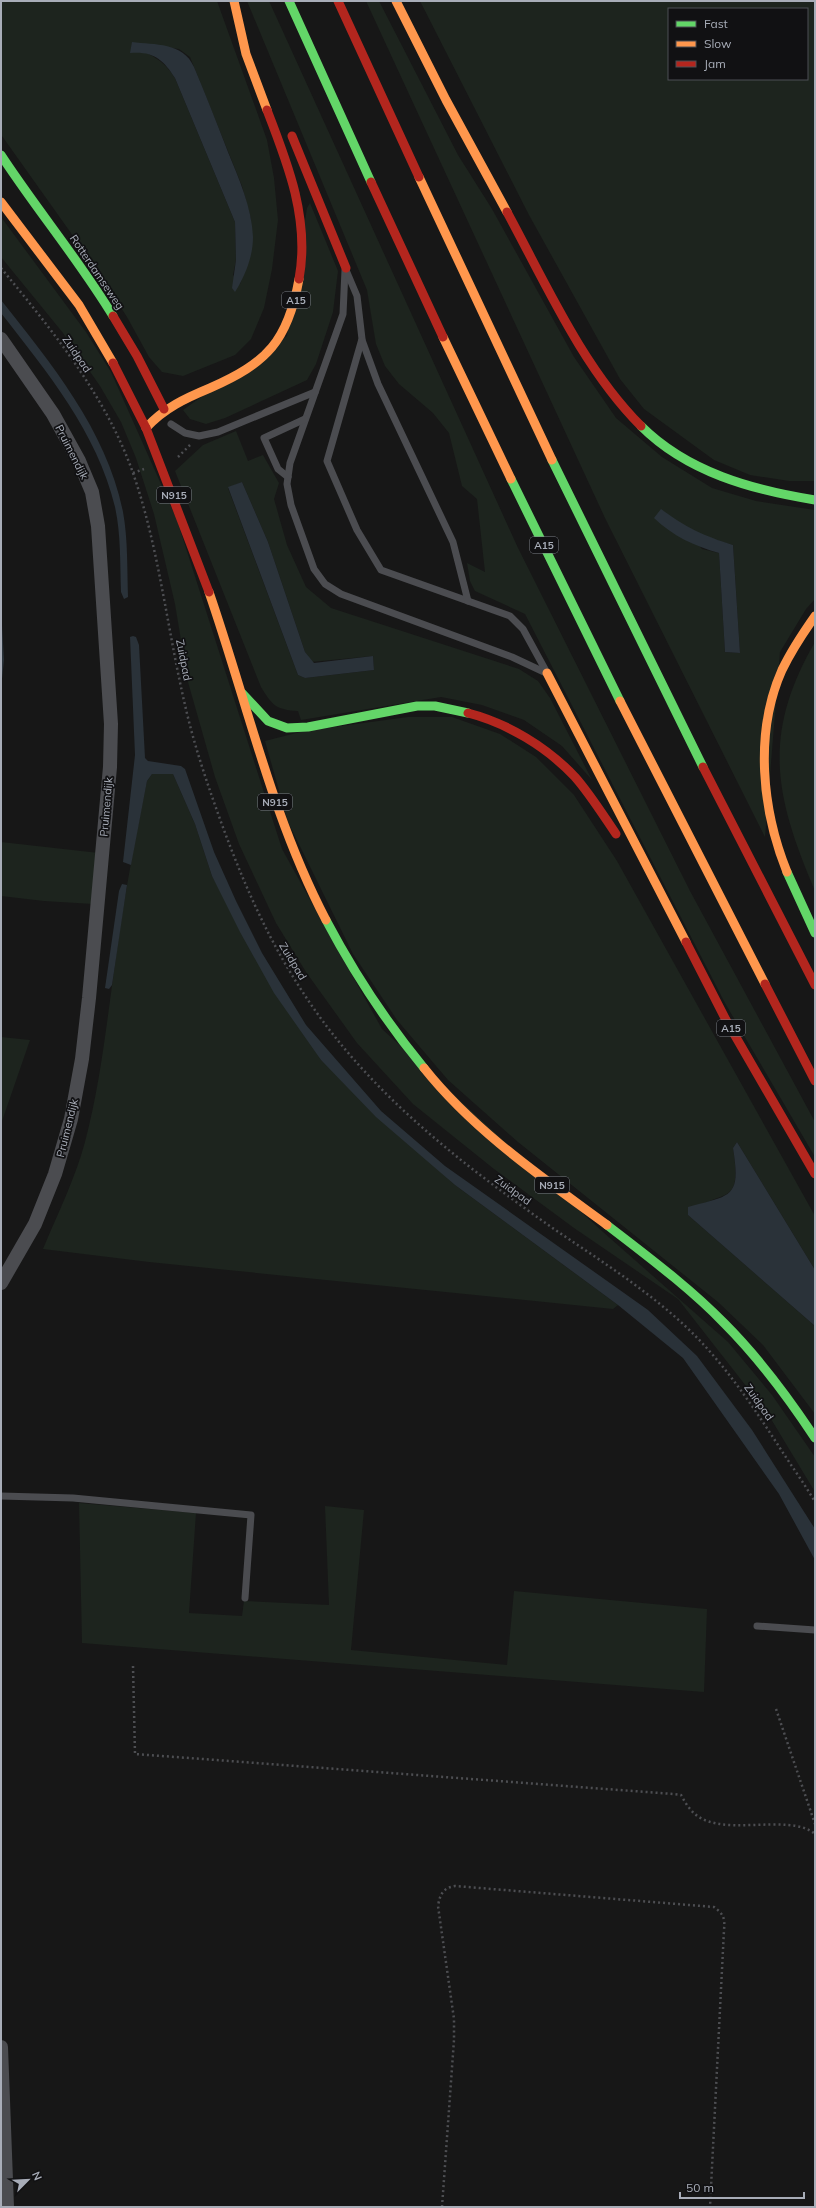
<svg xmlns="http://www.w3.org/2000/svg" width="816" height="2208" font-family="Mulish,sans-serif">
  <style>
    .green { fill: #1d241e; fill-rule: evenodd }
    .water { fill: #2a3239 }
    .lines { fill: none; stroke-linecap: round; stroke-linejoin: round }
    .path { stroke: #4d4e52; stroke-width: 2.5; stroke-dasharray: 2 3; stroke-linecap: butt }
    .lane { stroke: #4b4c50; stroke-width: 7 }
    .street { stroke: #4b4c50; stroke-width: 14 }
    .fast { stroke: #63d668; stroke-width: 9 }
    .slow { stroke: #ff974d; stroke-width: 9 }
    .jam { stroke: #b3261e; stroke-width: 9 }
    .labels { text-anchor: middle; stroke-width: 3.5; stroke-linejoin: round; paint-order: stroke }
    .shield { fill: #111113; stroke: #7b7e86; stroke-width: 1 }
    .shield-label { font-size: 10px; font-weight: bold; fill: #a8adb8 }
    .street-label { font-size: 11px; fill: #a8adb8; stroke: #111113 }
  </style>
  <rect width="100%" height="100%" fill="#171717"/>
  <!-- green -->
  <g class="green">
    <path d="M1,1h216l50,139 7,38 4,42 -6,49 -8,39 -13,31 -16,16 -52,21 -21,-4 -13,-15 -22,-40 -34,-53 -91,-128zM132,43l47,6 11,8 52,129 9,33 -1,38 -10,27 -7,-9 3,-15 -1,-38 -60,-144c-14,-22 -24,-20 -43,-35z"/>
    <polygon points="247,1 269,1 518,548 690,891 815,1122 815,1157 725,1003 525,614 475,591 470,581 467,563 485,572 477,499 462,486 449,433 433,413 399,384 385,366 376,344 367,290"/>
    <path d="M366,1h13l79,154 34,54 82,148 42,61 46,39 50,31 44,13 59,9v89l-9,10 -26,43 -15,185 -160,-319zM682,525l23,12 28,8 7,108 -15,-1 -6,-99 -17,-4z"/>
    <path d="M420,1h395v480h-26l-39,-6 -36,-15 -70,-51 -24,-30 -91,-164zM669,9h138v70h-138z"/>
    <polygon points="310,203 338,271 333,312 316,364 307,380 225,418 206,424 190,419 183,410 287,336 307,208"/>
    <polygon points="1,217 86,332 111,372 177,520 282,849 382,1029 603,1232 728,1342 772,1395 815,1457 815,1492 768,1414 678,1299 574,1228 494,1169 413,1104 357,1043 306,972 276,923 239,844 215,777 188,682 175,604 154,514 136,458 121,422 100,386 63,333 1,257"/>
    <path d="M236,431l12,30 15,-6 16,28 -5,16 13,46 19,42 25,21 188,61 19,12 12,17 42,82 -30,-34 -38,-26 -42,-15 -41,-8 -140,23 -3,-9c-22,-1 -26,-6 -37,-24l-86,-216 28,-26zM242,482l26,60 37,110 6,10 62,-6 1,14 -69,8 -7,-3 -70,-187z"/>
    <path d="M815,642v249c-40,-94 -54,-156 0,-249z"/>
    <path d="M408,717h44l48,17 36,23 38,38 43,66 198,355v54l-78,-128 -4,6c10,63 -11,37 -45,67l127,111v88l-52,-69 -45,-43 -200,-160 -70,-62 -51,-60 -44,-66 -65,-132 -23,-81 39,-10z"/>
    <path d="M152,774h21l22,50 17,52 109,184 134,125 163,120 -5,4 -464,-47 -106,-13c15,-36 32,-70 42,-107 16,-61 22,-123 31,-185 8,-59 19,-118 31,-176z"/>
    <polygon points="1,842 99,853 93,904 44,901 1,896"/>
    <polygon points="1,1037 30,1040 1,1124"/>
    <polygon points="79,1503 196,1513 189,1613 242,1616 244,1601 329,1605 325,1506 364,1510 351,1650 507,1665 514,1591 707,1609 704,1692 82,1643"/>
  </g>
  <!-- water -->
  <g class="water">
    <path d="M132,42c23,3 51,0 62,25 12,28 23,57 34,85 11,27 24,56 25,85 0,20 -8,39 -18,55l-3,-4 4,-28 -1,-38 -60,-144c-12,-19 -22,-27 -45,-25z"/>
    <path d="M1,300c50,63 106,131 122,212 5,27 4,57 5,85l-4,2 -3,-7c-1,-28 0,-58 -6,-85 -18,-75 -68,-135 -114,-194z"/>
    <polygon points="242,482 268,542 305,652 314,663 373,656 374,670 305,678 298,675 228,487"/>
    <path d="M661,509c24,18 43,27 72,36l7,108 -15,-1 -6,-99c-25,-7 -46,-17 -65,-35z"/>
    <polygon points="1,608 4,660 1,688"/>
    <polygon points="133,636 136,637 139,645 145,758 148,761 181,766 185,769 214,852 236,901 262,953 306,1025 381,1111 445,1166 648,1310 697,1356 752,1430 815,1529 815,1560 779,1494 683,1358 618,1305 455,1185 376,1117 321,1060 274,993 240,932 212,876 195,824 173,774 152,774 147,781 131,865 123,862 135,755 130,637"/>
    <polygon points="122,884 127,885 112,985 109,989 105,988 119,891"/>
    <path d="M737,1142l78,128v56l-127,-111v-8c44,-12 53,-9 45,-59z"/>
  </g>
  <g class="lines">
    <!-- path -->
    <g class="path">
      <path d="M1,268c51,62 105,128 132,205 26,75 34,155 52,232 9,40 22,78 36,117 22,60 47,118 83,172 63,97 156,169 250,235 44,30 90,59 129,95 38,35 67,78 95,121 12,19 26,38 37,57"/>
      <polyline points="178,457 190,445"/>
      <polyline points="133,473 144,469"/>
      <path d="M133,1666l2,88 538,40 8,1c3,5 6,11 10,15 25,31 97,1 124,24"/>
      <polyline points="776,1709 815,1824"/>
      <path d="M442,2207l12,-167v-21l-16,-113c2,-12 5,-18 17,-20l259,21c10,7 11,12 10,23l-14,277"/>
    </g>
    <!-- lane -->
    <g class="lane">
      <polyline points="345,270 343,314 290,463 287,484 291,505 314,569 325,584 341,594 512,657 544,672"/>
      <polyline points="346,270 357,296 362,339 327,461 357,530 381,570 510,616 523,629 546,671"/>
      <polyline points="362,340 378,384 453,542 468,601"/>
      <polyline points="171,424 185,433 199,436 218,432 315,392"/>
      <polyline points="288,477 278,469 264,438 305,419"/>
      <polyline points="1,1496 73,1498 251,1515 245,1598"/>
      <polyline points="757,1626 815,1630"/>
    </g>
    <!-- street -->
    <g class="street">
      <polyline points="1,339 53,414 79,461 92,492 98,526 111,724 110,767 89,998 82,1059 71,1119 55,1174 35,1224 1,1283"/>
      <polyline points="1,2047 7,2207"/>
    </g>
    <!-- fast -->
    <g class="fast">
      <polyline points="289,1 371,182"/>
      <path d="M1,155c36,55 78,105 112,161"/>
      <path d="M641,426c46,46 111,64 174,74"/>
      <polyline points="552,460 703,767"/>
      <polyline points="511,479 620,701"/>
      <polyline points="242,693 268,721 287,728 308,727 417,706 435,706 468,713"/>
      <polyline points="787,872 815,933"/>
      <path d="M326,920c28,53 60,102 98,148"/>
      <path d="M607,1225c40,31 82,62 117,98 35,35 64,74 91,115"/>
    </g>
    <!-- slow -->
    <g class="slow">
      <polyline points="234,1 246,54 267,110"/>
      <polyline points="396,1 446,100 507,212"/>
      <polyline points="419,177 552,460"/>
      <polyline points="1,202 79,305 113,363"/>
      <polyline points="443,337 511,479"/>
      <path d="M146,428c18,-20 40,-30 64,-40 57,-25 78,-47 89,-109"/>
      <path d="M209,592c38,110 63,225 117,328"/>
      <polyline points="547,673 686,942"/>
      <polyline points="620,701 765,984"/>
      <path d="M787,872c-25,-62 -33,-139 -5,-202 9,-19 21,-37 33,-54"/>
      <path d="M424,1068c50,63 119,110 183,157"/>
    </g>
    <!-- jam -->
    <g class="jam">
      <polyline points="338,1 419,177"/>
      <path d="M267,110c21,54 43,110 32,169"/>
      <polyline points="292,136 346,268"/>
      <polyline points="371,182 443,337"/>
      <path d="M507,212c39,72 76,156 134,214"/>
      <polyline points="113,316 137,356 164,409"/>
      <polyline points="113,363 146,428"/>
      <polyline points="146,428 209,592"/>
      <path d="M468,713c39,10 79,34 107,64 15,17 28,38 41,57"/>
      <polyline points="703,767 815,985"/>
      <polyline points="686,942 726,1020 815,1174"/>
      <polyline points="765,984 815,1081"/>
    </g>
  </g>
  <g class="labels">
    <!-- shield labels -->
    <g class="shield">
      <rect x="282" y="292" width="28" height="16" rx="3"/>
      <rect x="157" y="487" width="34" height="16" rx="3"/>
      <rect x="530" y="537" width="28" height="16" rx="3"/>
      <rect x="258" y="794" width="34" height="16" rx="3"/>
      <rect x="717" y="1020" width="28" height="16" rx="3"/>
      <rect x="535" y="1177" width="34" height="16" rx="3"/>
    </g>
    <g class="shield-label">
      <text x="296" y="304">A15</text>
      <text x="174" y="499">N915</text>
      <text x="544" y="549">A15</text>
      <text x="275" y="806">N915</text>
      <text x="731" y="1032">A15</text>
      <text x="552" y="1189">N915</text>
    </g>
    <!-- street labels -->
    <g class="street-label">
      <text transform="translate(97 272) rotate(56)" y="4">Rotterdamseweg</text>
      <text transform="translate(77 354) rotate(56)" y="4">Zuidpad</text>
      <text transform="translate(72 452) rotate(63)" y="4">Pruimendijk</text>
      <text transform="translate(184 660) rotate(79)" y="4">Zuidpad</text>
      <text transform="translate(106 807) rotate(-85)" y="4">Pruimendijk</text>
      <text transform="translate(293 961) rotate(59)" y="4">Zuidpad</text>
      <text transform="translate(67 1128) rotate(-76)" y="4">Pruimendijk</text>
      <text transform="translate(513 1190) rotate(36)" y="4">Zuidpad</text>
      <text transform="translate(759 1402) rotate(55)" y="4">Zuidpad</text>
    </g>
  </g>
  <!-- border -->
  <rect width="816" height="2208" fill="none" stroke="#a8adb8" stroke-width="4"/>
  <!-- legend -->
  <rect x="668" y="8" width="140" height="72" fill="#111113" stroke="#4d4f55"/>
  <rect x="676" y="21" width="20" height="6" fill="#63d668" stroke="#4d4f55"/>
  <text x="704" y="28" font-size="12" fill="#a8adb8">Fast</text>
  <rect x="676" y="41" width="20" height="6" fill="#ff974d" stroke="#4d4f55"/>
  <text x="704" y="48" font-size="12" fill="#a8adb8">Slow</text>
  <rect x="676" y="61" width="20" height="6" fill="#b3261e" stroke="#4d4f55"/>
  <text x="704" y="68" font-size="12" fill="#a8adb8">Jam</text>
  <!-- north arrow -->
  <g transform="translate(28 2180) rotate(66)" stroke="#111113" stroke-width="3" paint-order="stroke">
  <path d="M0-3L7 15L0 10L-7 15Z" fill="#a8adb8"/>
  <text y="-6" font-size="11" font-weight="bold" text-anchor="middle" fill="#a8adb8">N</text>
  </g>
  <!-- scale -->
  <path d="M680 2192v6h124v-6" fill="none" stroke="#a8adb8" stroke-width="2"/>
  <text x="686" y="2192" font-size="12" fill="#a8adb8" stroke="#111113" stroke-width="3" paint-order="stroke">50 m</text>
</svg>
